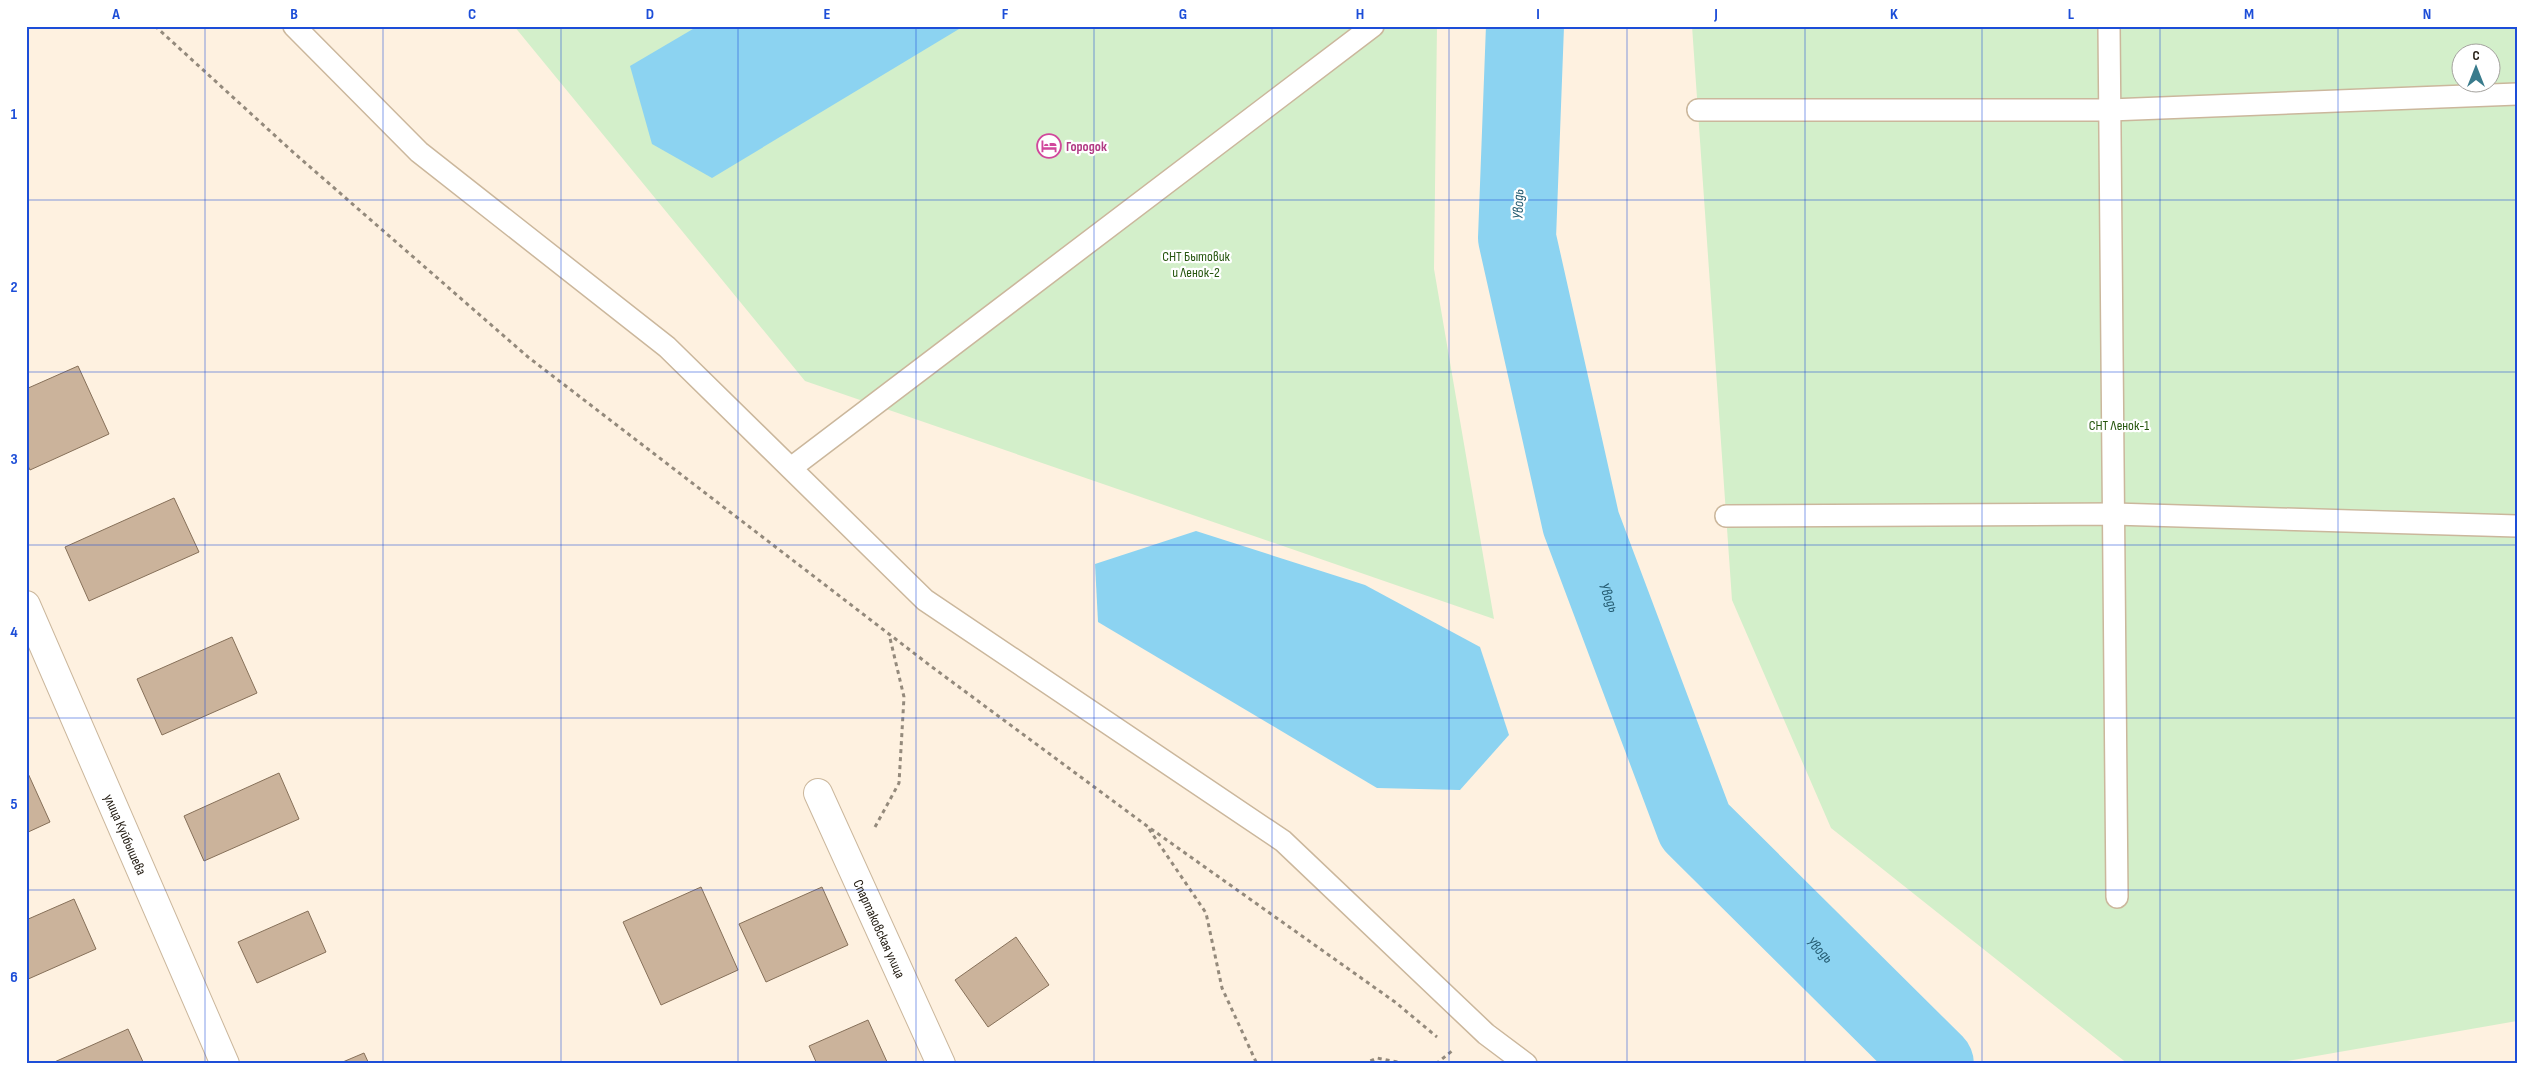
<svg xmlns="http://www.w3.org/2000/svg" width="2543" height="1090" font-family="'Sofia Sans Condensed',sans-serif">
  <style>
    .green { fill: #d3efca; fill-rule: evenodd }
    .water { fill: #8cd3f1 }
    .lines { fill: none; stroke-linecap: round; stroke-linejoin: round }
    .river { stroke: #8cd3f1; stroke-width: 78 }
    .building { fill: #cbb39b; stroke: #867059 }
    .lane-casing { stroke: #cbb79c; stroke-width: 24 }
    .street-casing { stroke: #cbb79c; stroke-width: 30 }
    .path { stroke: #948a7c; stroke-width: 3; stroke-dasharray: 4 4; stroke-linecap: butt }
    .lane { stroke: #fff; stroke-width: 21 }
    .street { stroke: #fff; stroke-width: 28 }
    .grid { fill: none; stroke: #1d4ed8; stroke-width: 1; stroke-opacity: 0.55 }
    .labels { text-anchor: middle; stroke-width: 4.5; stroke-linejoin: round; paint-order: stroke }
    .hotel-label { font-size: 14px; font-weight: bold; fill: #b23c85; stroke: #fff; text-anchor: start }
    .park-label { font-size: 14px; fill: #26560e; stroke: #fff }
    .street-label { font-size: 14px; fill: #1f180e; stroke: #fff }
    .water-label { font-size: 15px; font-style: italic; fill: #255c72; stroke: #fff }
    .neatline { fill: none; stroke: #1d4ed8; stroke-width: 2 }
    .grid-label { font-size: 16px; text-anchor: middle; font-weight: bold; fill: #1d4ed8 }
  </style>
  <rect width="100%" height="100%" fill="#fef1e0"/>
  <!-- green -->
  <g class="green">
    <polygon points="514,26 1437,26 1434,269 1494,619 805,381"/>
    <path d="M1692,26h825v995l-247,43h-142l-297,-236 -99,-228zM2460,52h30v30h-30z"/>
  </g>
  <!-- water -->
  <g class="water">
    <polygon points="698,26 964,26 712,178 652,144 630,66"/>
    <polygon points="1196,531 1365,585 1480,647 1509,735 1460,790 1377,788 1098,622 1095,564"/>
  </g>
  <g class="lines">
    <!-- river -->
    <path class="river" id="s1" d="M1525,26l-8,212 64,285 114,303 240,238"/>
  </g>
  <!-- building -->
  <g class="building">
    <polygon points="78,366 109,434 30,470 26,462 26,389"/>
    <polygon points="174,498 199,552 89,601 65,547"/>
    <polygon points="232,637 257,693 162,735 137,679"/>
    <polygon points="26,769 50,822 26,833"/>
    <polygon points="279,773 299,819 204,861 184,816"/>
    <polygon points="701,887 738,970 661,1005 623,922"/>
    <polygon points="822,887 848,945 766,982 739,924"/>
    <polygon points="74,899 96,949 26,980 26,920"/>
    <polygon points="308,911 326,952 257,983 238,942"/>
    <polygon points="1016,937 1049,985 988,1027 955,980"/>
    <polygon points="868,1020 888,1064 817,1064 809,1046"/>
    <polygon points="128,1029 144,1064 50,1064"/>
    <polygon points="364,1053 369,1064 338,1064"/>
  </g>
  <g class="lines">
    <!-- lane casing -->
    <g class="lane-casing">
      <g id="lane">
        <polyline points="294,26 419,152 667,347 925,600 1283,841 1486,1034 1526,1064"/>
        <polyline points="2109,26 2117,897"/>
        <polyline points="1698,110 2110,110 2517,94"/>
        <polyline points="791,468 1373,26"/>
        <polyline points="1726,516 2114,514 2517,526"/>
      </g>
    </g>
    <!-- street casing -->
    <g class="street-casing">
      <g id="street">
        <path id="s2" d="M26,605l199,459"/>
        <path id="s3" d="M818,793l123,271"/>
      </g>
    </g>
    <!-- path -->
    <g class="path">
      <polyline points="155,26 294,153 528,357 932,667 1147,826 1395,1002 1437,1037"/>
      <polyline points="875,827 899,783 904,697 889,634"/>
      <polyline points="1149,829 1206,913 1222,988 1257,1064"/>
      <polyline points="1363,1064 1377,1058 1407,1064"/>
      <polyline points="1436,1064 1453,1050"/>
    </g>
    <!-- lane -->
    <use href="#lane" class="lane"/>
    <!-- street -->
    <use href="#street" class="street"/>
  </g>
  <!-- grid -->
  <path class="grid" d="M205,26v1038M383,26v1038M561,26v1038M738,26v1038M916,26v1038M1094,26v1038M1272,26v1038M1449,26v1038M1627,26v1038M1805,26v1038M1982,26v1038M2160,26v1038M2338,26v1038M26,200h2491M26,372h2491M26,545h2491M26,718h2491M26,890h2491"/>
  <!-- icons -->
  <defs>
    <g id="hotel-ring" transform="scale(1.25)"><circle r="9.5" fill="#fff" stroke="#d1479c" stroke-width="1.5"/><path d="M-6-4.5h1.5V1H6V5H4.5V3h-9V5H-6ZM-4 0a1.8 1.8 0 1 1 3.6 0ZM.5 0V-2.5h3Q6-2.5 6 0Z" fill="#d1479c"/></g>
  </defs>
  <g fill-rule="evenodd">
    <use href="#hotel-ring" x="1049" y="146"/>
  </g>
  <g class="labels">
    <!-- hotel labels -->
    <g class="hotel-label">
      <text x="1066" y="151">Городок</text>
    </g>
    <!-- park labels -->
    <g class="park-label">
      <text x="1196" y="261">СНТ Бытовик<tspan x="1196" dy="16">и Ленок-2</tspan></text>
      <text x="2119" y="430">СНТ Ленок-1</text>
    </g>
    <!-- street labels -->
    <g class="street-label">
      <text dy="5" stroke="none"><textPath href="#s2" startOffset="250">улица Куйбышева</textPath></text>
      <text dy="5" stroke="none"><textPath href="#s3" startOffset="149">Спартаковская улица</textPath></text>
    </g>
    <!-- water labels -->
    <g class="water-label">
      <text transform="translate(1518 204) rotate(-88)" y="5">Уводь</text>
      <text dy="5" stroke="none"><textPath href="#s1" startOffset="584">Уводь</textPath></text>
      <text dy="5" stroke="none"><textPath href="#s1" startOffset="1004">Уводь</textPath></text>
    </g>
  </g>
  <!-- border -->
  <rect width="2543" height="1090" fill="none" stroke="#ffffff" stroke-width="55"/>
  <!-- north arrow -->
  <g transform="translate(2476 68)"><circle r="24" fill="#ffffff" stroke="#a5a39f"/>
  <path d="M0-4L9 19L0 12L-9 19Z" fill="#397b8c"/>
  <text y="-8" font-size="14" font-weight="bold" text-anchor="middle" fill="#1f180e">С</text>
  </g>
  <rect x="28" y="28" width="2488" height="1034" class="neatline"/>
  <g class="grid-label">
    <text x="116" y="19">A</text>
    <text x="294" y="19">B</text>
    <text x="472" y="19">C</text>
    <text x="650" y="19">D</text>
    <text x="827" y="19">E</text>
    <text x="1005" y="19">F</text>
    <text x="1183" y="19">G</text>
    <text x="1360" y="19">H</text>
    <text x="1538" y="19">I</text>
    <text x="1716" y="19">J</text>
    <text x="1894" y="19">K</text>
    <text x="2071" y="19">L</text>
    <text x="2249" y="19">M</text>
    <text x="2427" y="19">N</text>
    <text x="14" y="119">1</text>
    <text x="14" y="292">2</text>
    <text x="14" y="464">3</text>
    <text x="14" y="637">4</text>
    <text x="14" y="809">5</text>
    <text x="14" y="982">6</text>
  </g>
</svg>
